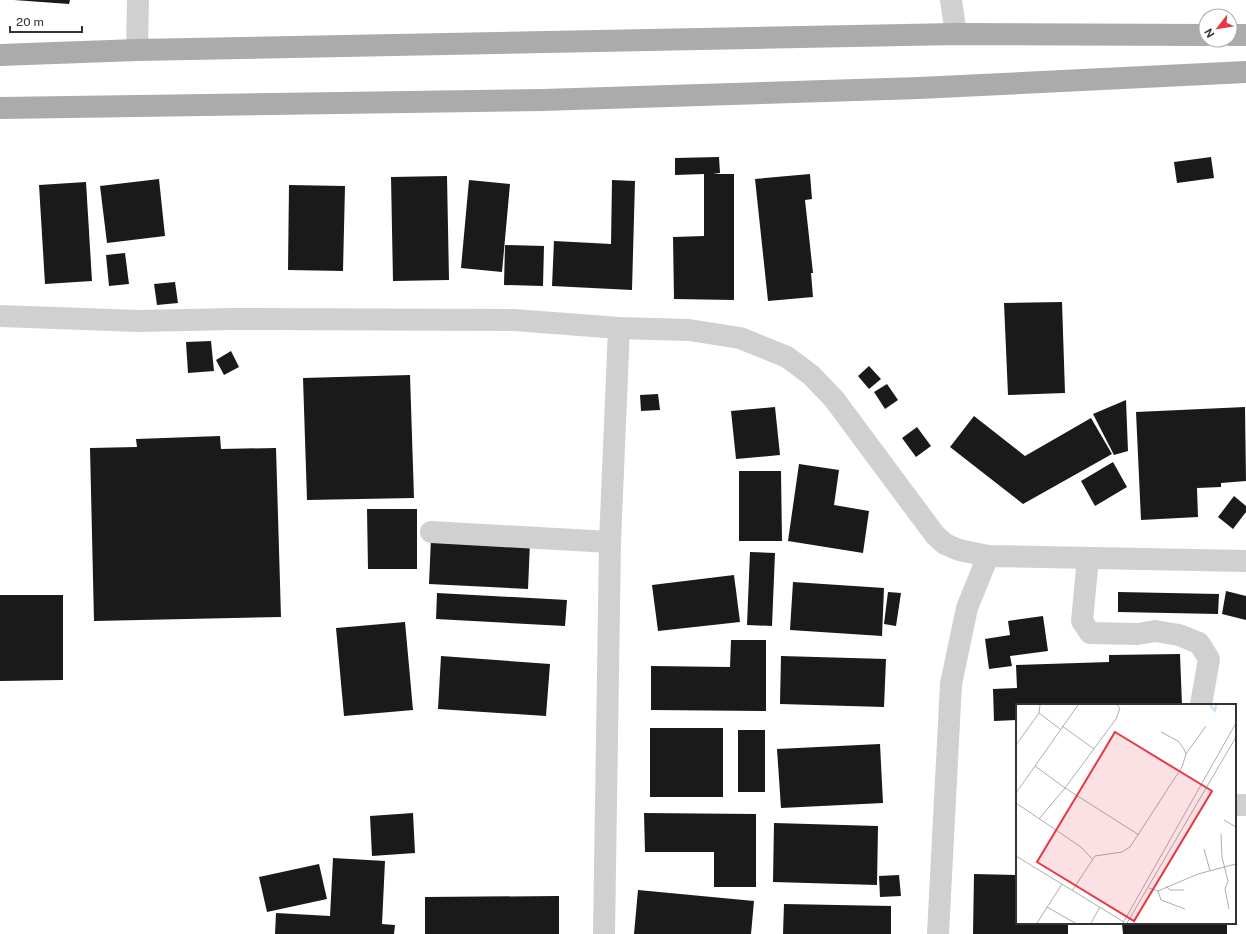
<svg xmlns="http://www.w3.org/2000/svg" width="1246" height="934" font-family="'Public Sans',sans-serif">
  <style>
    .building { fill: #1a1a1a }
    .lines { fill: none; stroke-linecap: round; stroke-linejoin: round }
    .minor { stroke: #d0d0d0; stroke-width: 22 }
    .major { stroke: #ababab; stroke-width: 22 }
    .inset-river { fill: none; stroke: #cfe2ee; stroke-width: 2 }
    .inset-road { fill: none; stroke: #adadad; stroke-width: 1 }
    .view { fill: #e63946; fill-opacity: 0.15; stroke: #e63946; stroke-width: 2 }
    .inset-edge { fill: none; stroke: #333; stroke-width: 2 }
  </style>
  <rect width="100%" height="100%" fill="#fff"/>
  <!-- building -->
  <g class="building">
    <polygon points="14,0 70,0 69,4"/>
    <polygon points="719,157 720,173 713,174 734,174 734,300 674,299 673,237 704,236 704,174 675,175 675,158"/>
    <polygon points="1211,157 1214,178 1177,183 1174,162"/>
    <polygon points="810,174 812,199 805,200 813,273 811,273 813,297 768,301 755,179"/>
    <polygon points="447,176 449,280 393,281 391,177"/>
    <polygon points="159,179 165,236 107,243 100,186"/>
    <polygon points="469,180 510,184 502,272 461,268"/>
    <polygon points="612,180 635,181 632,290 552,286 554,241 611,244"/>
    <polygon points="86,182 92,281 45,284 39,185"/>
    <polygon points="289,185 345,186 343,271 288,270"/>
    <polygon points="505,245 544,246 543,286 504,285"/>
    <polygon points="125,253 129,284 109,286 106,255"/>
    <polygon points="175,282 178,303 157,305 154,284"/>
    <polygon points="1062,302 1065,393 1008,395 1004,303"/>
    <polygon points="211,341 214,371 188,373 186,342"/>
    <polygon points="231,351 239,367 224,375 216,360"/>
    <polygon points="869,366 881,379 869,389 858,376"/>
    <polygon points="410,375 414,498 307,500 303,378"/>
    <polygon points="887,384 898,400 885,409 874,392"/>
    <polygon points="658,394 660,410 641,411 640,395"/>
    <polygon points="1126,400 1128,451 1114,455 1093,414"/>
    <polygon points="775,407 780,455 736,459 731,411"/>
    <polygon points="1245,407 1246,481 1221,483 1221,487 1197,488 1198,517 1141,520 1136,412"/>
    <polygon points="974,416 1025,456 1091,418 1112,454 1023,504 950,447"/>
    <polygon points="917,427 931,446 916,457 902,438"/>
    <polygon points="220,436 221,449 276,448 281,617 94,621 90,448 137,447 136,439"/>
    <polygon points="1113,462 1127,487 1095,506 1081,481"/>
    <polygon points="799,464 839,470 834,505 869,511 863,553 788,541"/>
    <polygon points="739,471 781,471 782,541 739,541"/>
    <polygon points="1234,496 1246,506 1246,512 1233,529 1218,517"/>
    <polygon points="367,509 417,509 417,569 368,569"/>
    <polygon points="431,538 530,542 528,589 429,584"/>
    <polygon points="750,552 775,553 772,626 747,625"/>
    <polygon points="734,575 740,622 658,631 652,585"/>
    <polygon points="793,582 884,588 882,636 790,630"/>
    <polygon points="1226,591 1246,596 1246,620 1222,614"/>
    <polygon points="888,592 901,593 896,626 884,624"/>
    <polygon points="1118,592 1219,594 1218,614 1118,612"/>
    <polygon points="437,593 567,600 565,626 436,619"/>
    <polygon points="0,595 63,595 63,680 0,681"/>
    <polygon points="1043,616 1048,651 1010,656 1012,666 989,669 985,639 1010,635 1008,621"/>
    <polygon points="405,622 413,710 344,716 336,628"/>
    <polygon points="731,640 766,640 766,711 651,710 651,666 730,667"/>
    <polygon points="1180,654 1182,705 1017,705 1017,720 994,721 993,689 1017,688 1016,665 1109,662 1109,655"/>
    <polygon points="441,656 550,664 546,716 438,709"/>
    <polygon points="781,656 886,659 884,707 780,704"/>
    <rect x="650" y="728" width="73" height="69"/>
    <rect x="738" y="730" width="27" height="62"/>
    <polygon points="880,744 883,803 781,808 777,749"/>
    <polygon points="413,813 415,853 372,856 370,816"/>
    <polygon points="644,813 756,814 756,887 714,887 714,852 645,852"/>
    <polygon points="774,823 878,826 877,885 773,882"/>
    <polygon points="333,858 385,861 382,924 395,925 394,934 275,934 276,913 330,916"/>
    <polygon points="319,864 327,899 267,912 259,877"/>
    <polygon points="974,874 1017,875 1017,923 1068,923 1068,934 973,934"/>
    <polygon points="899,875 901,896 880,897 879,876"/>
    <polygon points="638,890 754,901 751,934 634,934"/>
    <polygon points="559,896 559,934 425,934 425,897"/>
    <polygon points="784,904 891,906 891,934 783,934"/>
    <polygon points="1122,923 1227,923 1227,934 1123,934"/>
  </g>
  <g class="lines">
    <!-- minor -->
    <g class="minor">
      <polyline points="951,0 956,34"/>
      <polyline points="137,50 138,0"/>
      <polyline points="0,316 138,321 233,319 514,320 619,328 689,330 740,338 787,357 811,375 834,399 935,535 945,544 959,550 988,556 1246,561"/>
      <polyline points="431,532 610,542"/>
      <polyline points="1088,558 1082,621 1090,633 1138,634 1155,631 1179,635 1199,643 1209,659 1201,705"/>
      <polyline points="1235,805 1246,805"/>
      <polyline points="604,934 610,542 619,328"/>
      <polyline points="938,934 951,684 967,608 988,556"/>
    </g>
    <!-- major -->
    <g class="major">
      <polyline points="1230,35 1246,35"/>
      <polyline points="0,55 137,50 956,34 1206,35"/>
      <polyline points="0,108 543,100 919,88 1246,72"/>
    </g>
  </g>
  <!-- overview -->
  <g transform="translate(1016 704)">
    <rect width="220" height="220" fill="#fff"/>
    <path class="inset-river" d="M194,1l5,6 1,-6"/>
    <path class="inset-road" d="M23,9l21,16M46,22l32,23M0,41l23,-32 1,-8M170,50l20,-28M19,62l30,22 74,47M0,89l62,-88M0,99l65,44 11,12M23,115l26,-31 51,-69 4,-11 -3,-3M208,116l12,7M205,130l1,23 6,24 -3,8 4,20M188,145l6,22M0,152l108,66M150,182l4,4h14M133,184l9,3 40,-17 38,-10M56,187l23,-35 27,-4 8,-5 52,-80 4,-13 -2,-5 -6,-8 -17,-9M142,187l3,9 24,9M31,203l28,16M21,219l25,-39M75,219l9,-16M107,219l113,-200M111,219l109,-186"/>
    <path class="view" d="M99,28l97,59 -78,130 -97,-59z"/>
    <rect width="220" height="220" class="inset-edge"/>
  </g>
  <!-- north arrow -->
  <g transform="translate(1218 28) rotate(239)"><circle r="19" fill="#ffffff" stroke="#adadad"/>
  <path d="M0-3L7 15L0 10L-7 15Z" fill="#e63946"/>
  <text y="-6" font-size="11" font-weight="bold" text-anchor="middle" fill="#333333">N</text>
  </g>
  <!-- scale -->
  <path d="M10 26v6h72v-6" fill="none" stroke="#333333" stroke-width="2"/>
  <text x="16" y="26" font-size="12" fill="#333333" stroke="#ffffff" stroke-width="3" paint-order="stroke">20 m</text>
</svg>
